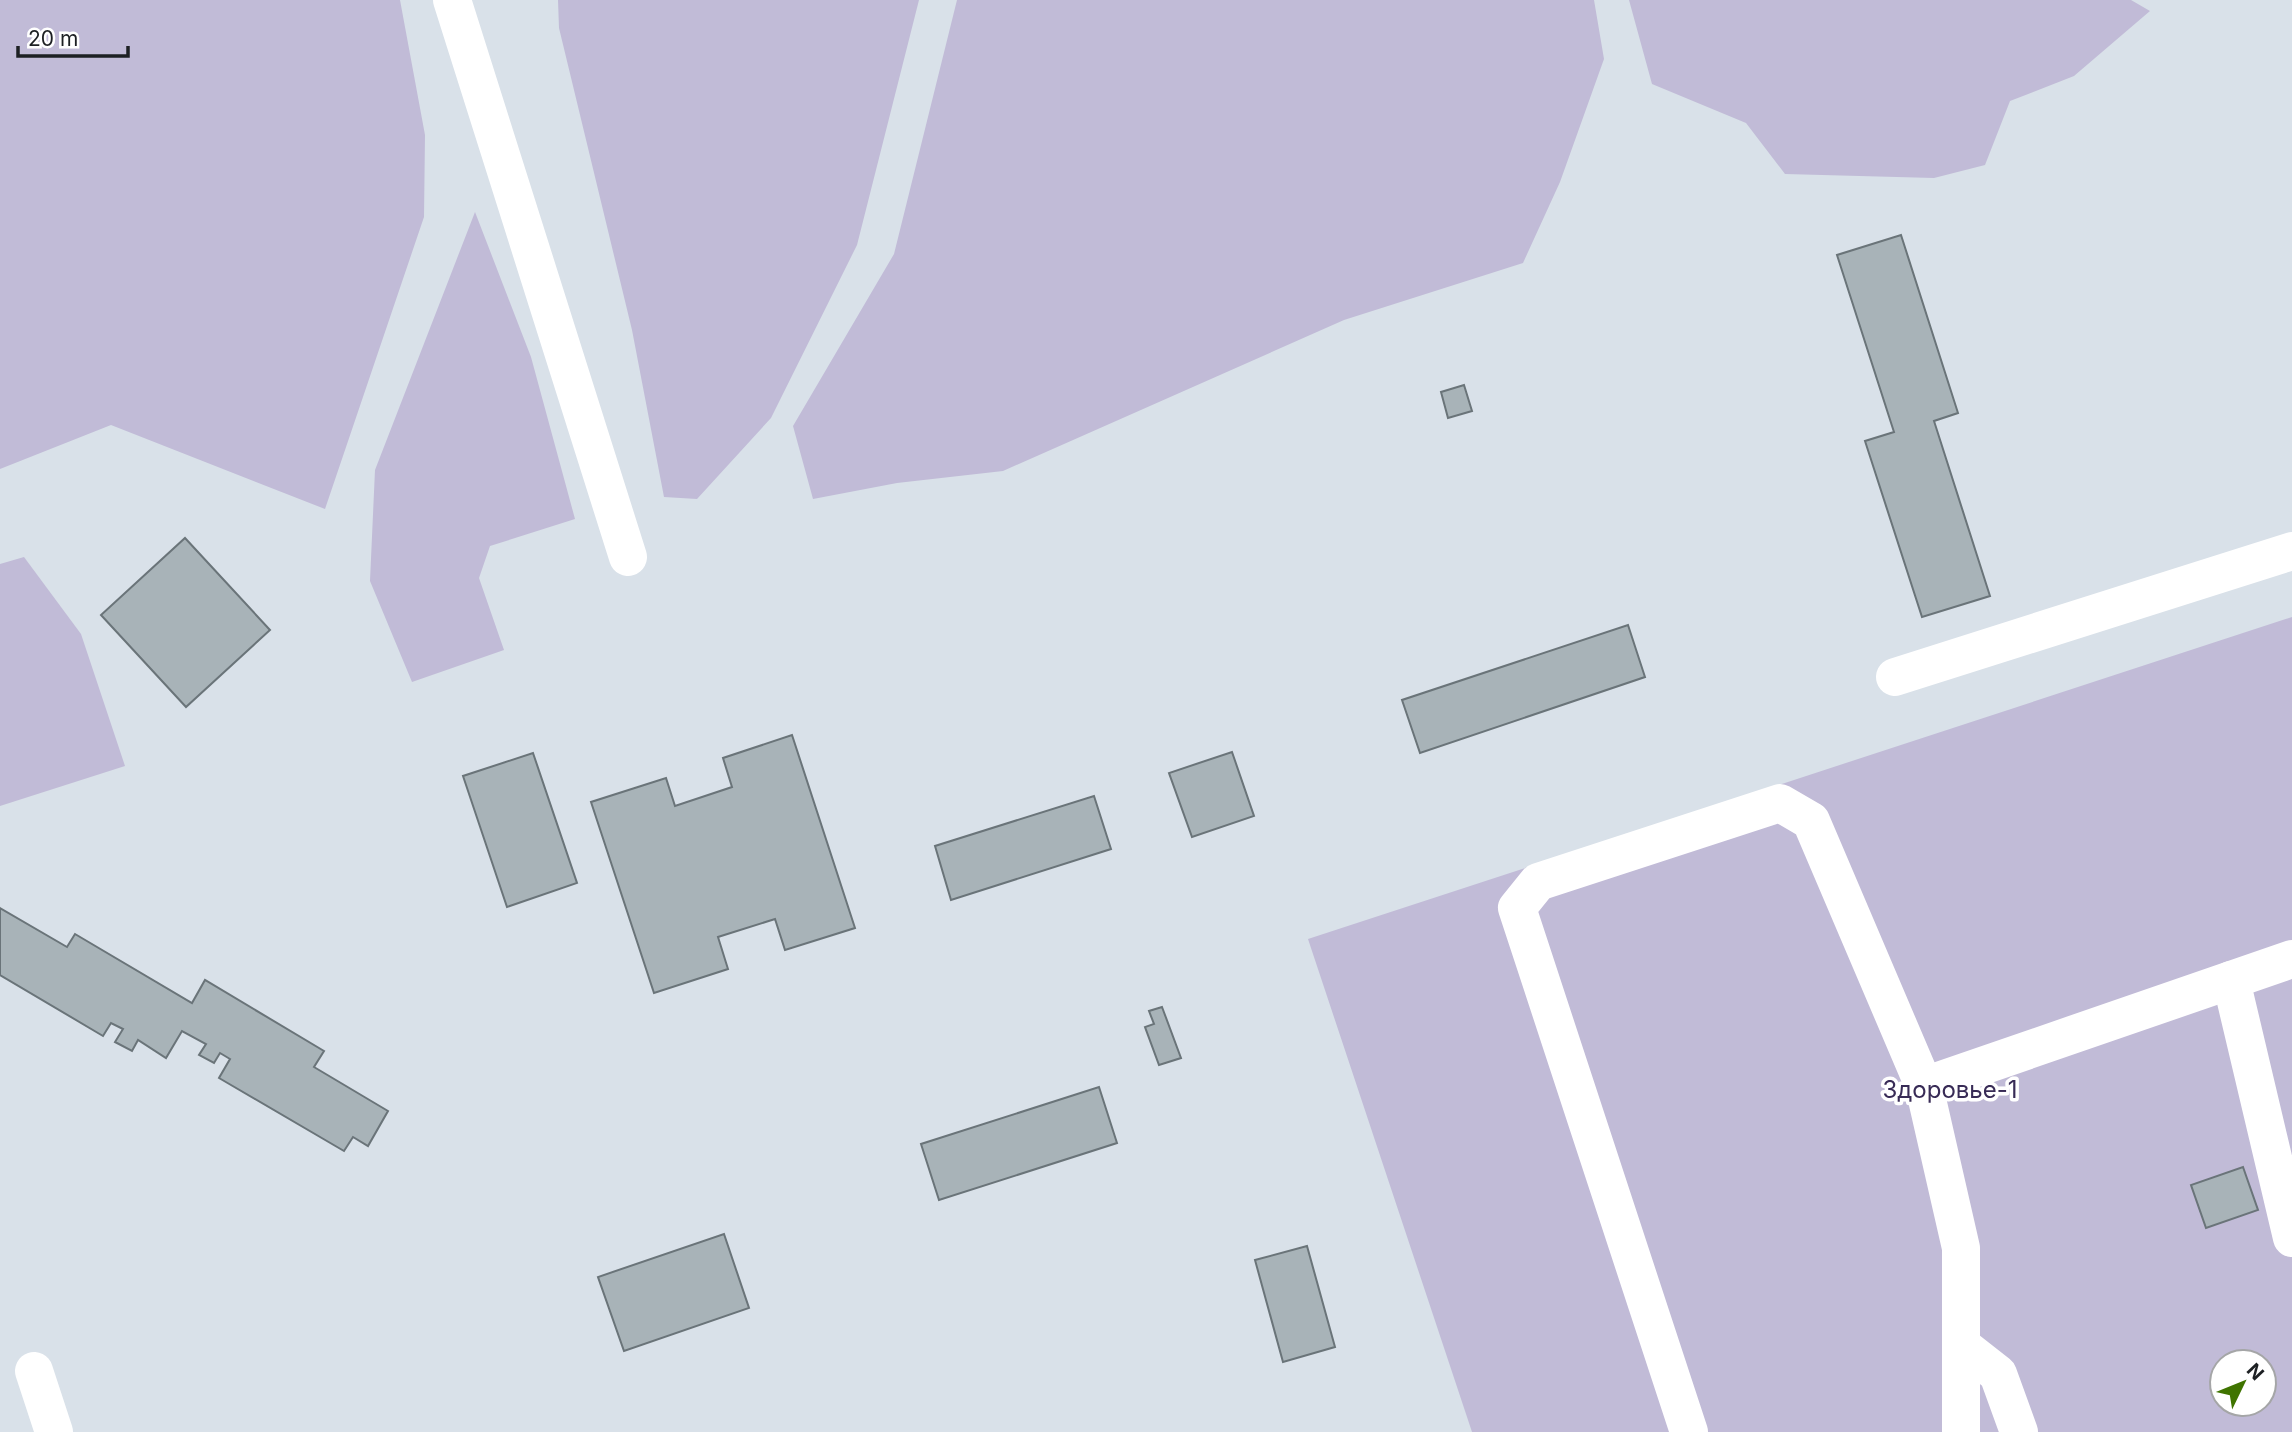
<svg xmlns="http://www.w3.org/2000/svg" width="2292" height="1432" font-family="Inter,sans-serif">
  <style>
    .green { fill: #c1bbd7; fill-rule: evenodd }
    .building { fill: #a8b3b8; stroke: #6a7479; stroke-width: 2 }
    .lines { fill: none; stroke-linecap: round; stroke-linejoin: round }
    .minor { stroke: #fff; stroke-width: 38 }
    .labels { text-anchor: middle; stroke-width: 7; stroke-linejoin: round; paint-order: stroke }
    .park-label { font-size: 24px; fill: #382b56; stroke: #fff }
  </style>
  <rect width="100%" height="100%" fill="#d9e1e9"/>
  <!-- green -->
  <g class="green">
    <polygon points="0,0 400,0 425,135 424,217 325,509 111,425 0,469"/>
    <polygon points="558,0 919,0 857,245 771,418 697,499 664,497 632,330 559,28"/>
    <polygon points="957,0 1594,0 1604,59 1560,182 1523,263 1344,320 1003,471 897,483 813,499 793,426 894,254"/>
    <polygon points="1629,0 2131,0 2150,11 2074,76 2010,101 1985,165 1934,178 1785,174 1746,123 1652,84"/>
    <polygon points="475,212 531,357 575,519 490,546 479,578 504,650 412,682 370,581 375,470"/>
    <polygon points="24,557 81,634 125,766 0,806 0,564"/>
    <path d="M2292,617v815h-820l-164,-493zM2222,1362h42v42h-42z"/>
  </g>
  <!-- building -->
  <g class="building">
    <polygon points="1901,235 1958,413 1934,421 1990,596 1922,617 1865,441 1894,432 1837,255"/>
    <polygon points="1464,385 1472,411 1448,418 1441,392"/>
    <polygon points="185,538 270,630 186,707 101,615"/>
    <polygon points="1628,625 1645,677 1420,753 1402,700"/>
    <polygon points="792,735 855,928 785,950 775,919 718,937 728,969 654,993 591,802 666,778 675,806 732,787 723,758"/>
    <polygon points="1232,752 1254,816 1192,837 1169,773"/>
    <polygon points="533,753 577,883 507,907 463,776"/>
    <polygon points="1094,796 1111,849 951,900 935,846"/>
    <polygon points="0,908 67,947 75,934 192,1003 205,980 324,1051 314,1067 388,1111 368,1146 353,1137 344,1151 219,1078 230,1059 220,1053 214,1063 199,1055 206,1044 182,1031 166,1058 138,1040 132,1051 115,1042 123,1029 111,1023 103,1036 0,975"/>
    <polygon points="1162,1007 1181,1058 1159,1065 1145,1027 1154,1024 1149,1011"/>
    <polygon points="1099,1087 1117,1143 939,1200 921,1144"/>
    <polygon points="2243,1167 2258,1210 2206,1228 2191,1185"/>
    <polygon points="724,1234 749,1308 624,1351 598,1277"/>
    <polygon points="1307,1246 1335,1347 1283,1362 1255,1260"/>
  </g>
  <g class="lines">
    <!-- minor -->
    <g class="minor">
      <polyline points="452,0 628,557"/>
      <polyline points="1895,677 2292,551"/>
      <polyline points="2231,980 2292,1238"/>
      <polyline points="1924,1086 1961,1248 1961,1432"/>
      <polyline points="1961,1345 1998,1374 2019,1432"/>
      <polyline points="34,1371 54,1432"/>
      <polyline points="1689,1432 1517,908 1538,882 1780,803 1811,821 1924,1086 2292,959"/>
    </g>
  </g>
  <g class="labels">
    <!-- park labels -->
    <g class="park-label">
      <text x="1950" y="1098">Здоровье-1</text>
    </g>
  </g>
  <!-- north arrow -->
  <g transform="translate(2243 1383) rotate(47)"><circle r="33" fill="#ffffff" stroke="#a5a6a7" stroke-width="2"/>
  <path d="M0-5L12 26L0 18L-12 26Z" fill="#3f7400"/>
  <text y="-10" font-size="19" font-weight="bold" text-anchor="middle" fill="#1d2023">N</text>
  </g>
  <!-- scale -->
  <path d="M18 46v10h110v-10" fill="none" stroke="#1d2023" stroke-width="3.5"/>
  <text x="28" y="46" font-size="21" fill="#1d2023" stroke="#ffffff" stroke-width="5" paint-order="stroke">20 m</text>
</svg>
